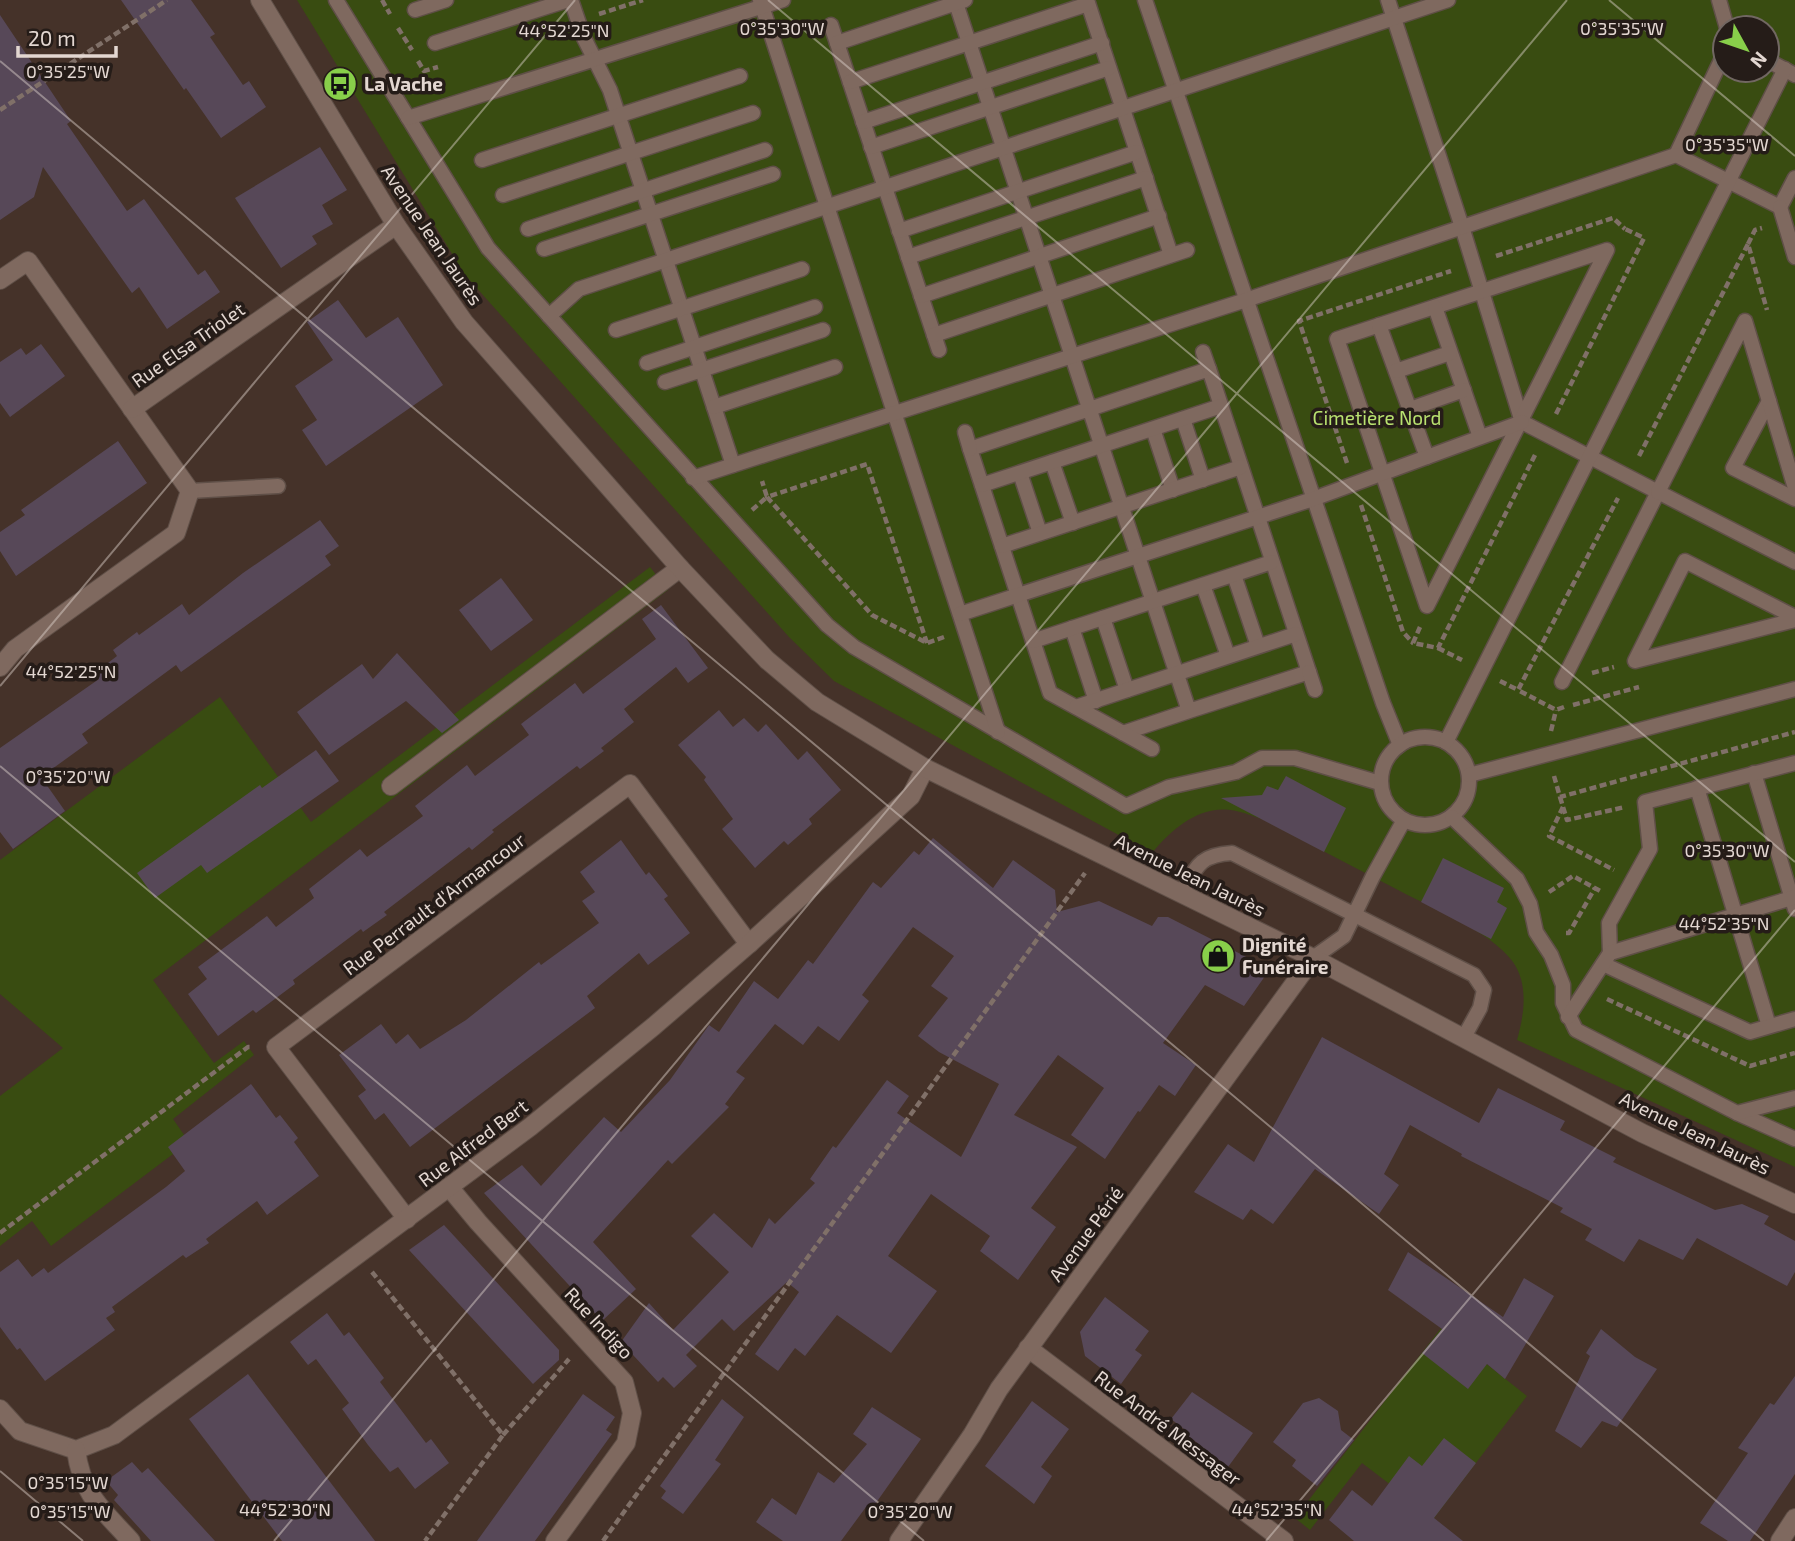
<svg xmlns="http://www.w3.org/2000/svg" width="1795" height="1541" font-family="'Exo 2',sans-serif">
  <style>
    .green { fill: #394c11; fill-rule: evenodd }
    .building { fill: #574858 }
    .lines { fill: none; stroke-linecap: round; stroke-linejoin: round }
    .service-casing { stroke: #5f4f47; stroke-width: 17 }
    .minor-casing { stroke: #5f4f47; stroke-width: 20 }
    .tertiary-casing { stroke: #5f4f47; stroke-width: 20 }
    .path { stroke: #807068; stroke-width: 4.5; stroke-dasharray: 7 3.5; stroke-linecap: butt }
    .service { stroke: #7f695f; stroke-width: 14 }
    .minor { stroke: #7f695f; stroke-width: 18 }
    .tertiary { stroke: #7f695f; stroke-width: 18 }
    .ticks { fill: none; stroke: #e3d7d1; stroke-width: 2; stroke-opacity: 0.45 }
    .labels { text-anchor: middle; stroke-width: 7; stroke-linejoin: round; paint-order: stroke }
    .poi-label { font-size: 19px; font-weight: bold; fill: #e3d7d1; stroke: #251c18; text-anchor: start }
    .street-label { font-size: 19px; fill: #e3d7d1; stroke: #251c18 }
    .park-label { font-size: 19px; fill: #b9e270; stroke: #251c18 }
    .ticks-label { font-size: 18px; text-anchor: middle; fill: #e3d7d1; stroke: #251c18; stroke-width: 7; stroke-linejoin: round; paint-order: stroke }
  </style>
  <rect width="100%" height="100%" fill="#453229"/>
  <!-- green -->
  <g class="green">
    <path d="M297,0h1498v1167l-278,-127c7,-25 12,-55 -4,-78 -23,-31 -79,-53 -113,-71 -46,-24 -92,-48 -138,-72 -10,-3 -21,-8 -32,-9 -32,-4 -59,20 -78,43l-318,-172 -45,-44 -324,-362zM1725,28h42v42h-42z"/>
    <polygon points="650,567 668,590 153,980 214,1063 244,1041 254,1055 173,1119 189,1142 51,1246 32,1221 0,1246 0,1096 63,1048 0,994 0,860 220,697 311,822"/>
    <polygon points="1441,1328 1527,1396 1434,1518 1362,1463 1310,1530 1295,1518"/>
  </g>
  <!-- building -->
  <g class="building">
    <polygon points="121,0 191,0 215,34 210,37 243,85 249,81 266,107 221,138 186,88 184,90"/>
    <polygon points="0,15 71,121 67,124 127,211 144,199 198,275 205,270 220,292 167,329 139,287 132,293 43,167 34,197 0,220"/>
    <polygon points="320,147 347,190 322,205 333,224 312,236 317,244 281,268 235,198"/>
    <polygon points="338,300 366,338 398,317 443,385 326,466 302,430 317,420 295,386 333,360 307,322"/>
    <polygon points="41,344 65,376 10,417 0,403 0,362 21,348 26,355"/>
    <polygon points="118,441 147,483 16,576 0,551 0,532 25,515 21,510"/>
    <polygon points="320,520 339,546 325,556 331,565 181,672 176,665 82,734 88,743 41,777 65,811 13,849 0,832 0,748 99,679 95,673 117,656 113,650 137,632 139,635 182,604 189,615 243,573"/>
    <polygon points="501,578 533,620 491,651 459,610"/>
    <polygon points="661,605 708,668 688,683 676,667 624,709 634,722 601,748 604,751 580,769 577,766 492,830 494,832 472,850 469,847 384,912 387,915 363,932 361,929 293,980 295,984 256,1013 253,1010 218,1036 188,994 207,979 198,967 267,916 276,927 314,898 309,889 360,849 367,857 423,816 415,806 467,765 475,776 529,735 521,724 575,683 583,694 656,639 642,619"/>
    <polygon points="397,653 459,720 442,733 406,701 329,755 297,712 362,664 373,679"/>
    <polygon points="719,710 733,727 744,718 758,732 766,724 798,760 807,751 841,790 809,819 812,824 788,845 784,841 755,868 722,829 733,819 704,780 706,777 678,745"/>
    <polygon points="316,750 339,781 207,873 201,865 155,898 137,873 260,785 262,788"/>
    <polygon points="1286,776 1346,808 1324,852 1221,798 1262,795 1267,786 1278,790"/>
    <polygon points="933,838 993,888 1013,860 1055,890 1057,912 1099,901 1152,926 1158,917 1168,917 1270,969 1244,1006 1205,985 1163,1043 1196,1065 1175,1096 1159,1085 1140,1112 1138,1111 1105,1159 1071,1135 1104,1088 1058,1055 1014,1115 1077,1147 1031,1208 1056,1227 1018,1280 980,1251 990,1236 931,1194 888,1256 937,1291 891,1353 837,1315 805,1356 795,1348 778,1371 755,1354 799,1292 787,1282 734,1331 722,1319 686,1355 697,1366 674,1388 663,1377 658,1382 621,1342 649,1303 673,1330 729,1272 691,1236 714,1213 752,1248 769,1218 775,1224 815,1183 810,1179 833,1146 836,1148 887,1080 909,1096 897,1113 961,1157 999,1084 939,1052 918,1036 948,998 931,986 954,956 913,927 862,995 869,1001 839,1041 818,1026 803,1045 775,1024 736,1072 745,1078 725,1104 729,1107 672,1164 668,1160 593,1242 636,1289 602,1321 484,1193 522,1165 541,1186 604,1117 621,1132 670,1080 709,1025 719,1032 754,981 778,999 808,960 813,964 873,882 881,888 914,851 919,855"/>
    <polygon points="621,840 646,875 649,872 668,896 664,899 690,933 648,965 639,953 587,996 595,1008 410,1147 384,1113 375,1120 358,1096 366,1090 339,1055 381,1024 396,1044 408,1034 420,1049 466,1020 539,962 541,965 599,923 582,901 595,892 580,872"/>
    <polygon points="1443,858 1504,888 1497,902 1507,908 1491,939 1421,902"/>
    <polygon points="1322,1037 1479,1123 1498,1088 1565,1121 1560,1130 1616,1158 1613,1162 1715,1210 1742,1204 1769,1216 1764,1224 1795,1241 1795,1272 1787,1286 1697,1238 1683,1260 1639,1239 1624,1262 1585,1240 1592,1229 1560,1212 1563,1208 1461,1156 1462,1154 1410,1125 1384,1174 1399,1185 1379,1214 1315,1169 1273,1224 1251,1209 1243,1220 1194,1192 1228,1144 1254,1162"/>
    <polygon points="251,1084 276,1118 280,1115 298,1138 294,1142 319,1176 267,1215 257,1201 206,1239 209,1243 186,1258 183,1255 112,1307 115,1312 106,1318 115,1330 45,1381 20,1348 17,1350 0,1327 0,1272 18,1259 32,1277 44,1268 48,1273 166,1187 185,1171 168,1147"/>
    <polygon points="444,1225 559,1350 559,1360 533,1384 409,1250"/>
    <polygon points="1408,1252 1503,1317 1524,1278 1554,1296 1505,1379 1487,1364 1468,1389 1422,1353 1442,1329 1388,1290"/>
    <polygon points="1105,1297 1149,1331 1135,1350 1142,1355 1121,1384 1085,1356 1080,1332"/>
    <polygon points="327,1313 344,1336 349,1332 384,1378 380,1382 426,1443 431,1439 449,1463 415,1489 398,1467 390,1472 368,1445 342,1409 349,1403 316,1359 308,1365 290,1342"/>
    <polygon points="1601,1329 1635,1357 1657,1369 1617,1427 1602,1421 1581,1448 1555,1431 1590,1356 1586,1353"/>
    <polygon points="248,1374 375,1541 282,1541 189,1419"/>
    <polygon points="1795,1376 1795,1474 1750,1541 1728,1541 1700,1523 1748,1453 1738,1448 1770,1403 1774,1405"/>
    <polygon points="1192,1392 1253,1433 1228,1467 1182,1431 1184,1429 1171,1419"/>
    <polygon points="583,1394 615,1417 606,1430 612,1434 535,1541 477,1541"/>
    <polygon points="1319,1398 1338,1411 1341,1430 1354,1440 1317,1486 1292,1466 1296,1460 1273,1442 1303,1403"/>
    <polygon points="722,1399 744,1417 715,1460 721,1464 683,1514 661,1498 666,1491 660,1486"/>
    <polygon points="1032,1401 1069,1429 1041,1467 1052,1476 1034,1504 985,1466"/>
    <polygon points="872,1407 921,1439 871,1510 866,1507 841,1541 783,1541 756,1522 772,1498 796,1515 818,1472 834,1483 867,1444 853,1434"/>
    <polygon points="1444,1438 1476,1463 1434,1518 1463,1541 1354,1541 1329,1520 1352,1490 1372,1506 1409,1456 1422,1466"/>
    <polygon points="132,1462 142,1473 148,1468 215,1541 151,1541 114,1500 118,1495 106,1481"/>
  </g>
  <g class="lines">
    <!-- service casing -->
    <g class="service-casing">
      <g id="service">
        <polyline points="336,0 488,248 827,625 854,647 1126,806 1169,787 1236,772 1262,758 1295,758 1380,783"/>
        <polyline points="571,0 584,38 610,90 733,465"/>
        <polyline points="760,0 998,732"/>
        <path d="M955,0l84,256c50,151 100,303 150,455l120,-39 -100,-303 -239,80 80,244 73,40 66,-22"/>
        <polyline points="1087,0 1171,255"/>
        <polyline points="1145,0 1383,703 1400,745"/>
        <polyline points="1388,0 1462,227 1522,422 1658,492 1562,682"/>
        <polyline points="1719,0 1727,28"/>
        <polyline points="415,10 446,0"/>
        <polyline points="831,25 939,350"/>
        <polyline points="435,43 568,0"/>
        <polyline points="837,43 965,0"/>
        <polyline points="1725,52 1676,155 1780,207 1795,178"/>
        <polyline points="1767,60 1795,75"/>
        <polyline points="850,82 1088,4"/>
        <polyline points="408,118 783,0"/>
        <polyline points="863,122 1102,43"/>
        <polyline points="871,147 1109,68"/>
        <polyline points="482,160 740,76"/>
        <polyline points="503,195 753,113"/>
        <polyline points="1780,207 1795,257"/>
        <polyline points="528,229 765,150"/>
        <polyline points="899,231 1137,152"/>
        <polyline points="544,249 773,174"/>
        <polygon points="1607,250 1427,606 1337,339"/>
        <polyline points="908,257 1146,178"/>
        <polyline points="921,296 1159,216"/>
        <polyline points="1435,307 1480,437"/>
        <polyline points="549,316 579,289 1448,0"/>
        <polyline points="1379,325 1427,457"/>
        <polyline points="616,330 802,269"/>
        <polyline points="934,335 1187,250"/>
        <polyline points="1203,352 1209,369"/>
        <polyline points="647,363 815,307"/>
        <polyline points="1396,371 1450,353"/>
        <polyline points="665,382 823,330"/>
        <polyline points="1769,401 1733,468 1795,499"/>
        <polyline points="714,407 835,367"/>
        <polyline points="1410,409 1464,390"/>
        <polyline points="1183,419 1203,480"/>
        <polyline points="1153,429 1173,490"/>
        <polyline points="965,432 970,449"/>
        <polyline points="1052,462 1073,523"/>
        <polyline points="1020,473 1040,533"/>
        <polyline points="693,478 1246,300 1676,155"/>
        <polyline points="982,485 1221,406"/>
        <polyline points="1795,488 1745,321 1658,492 1795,562"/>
        <polyline points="190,491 278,486"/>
        <polyline points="1002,546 1241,467"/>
        <polyline points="1234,575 1258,646"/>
        <polyline points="1203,585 1228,656"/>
        <polyline points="960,614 1313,499 1522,422"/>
        <polyline points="1795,617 1685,561 1635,661 1795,620"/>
        <polyline points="1103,618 1127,690"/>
        <polyline points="1072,628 1096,701"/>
        <polyline points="1033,641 1272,562"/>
        <polyline points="1309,672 1315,690"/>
        <polyline points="1076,707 1296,634"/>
        <polyline points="1123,733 1152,749"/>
        <circle cx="1425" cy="781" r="44"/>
        <polyline points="1446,742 1785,69"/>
        <polyline points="1754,773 1795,909"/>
        <polyline points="1469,775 1795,689"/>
        <polyline points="1697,788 1769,1026"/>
        <polyline points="1452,817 1517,879 1530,904 1536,932 1551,955 1563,985 1563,1003 1576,1030 1737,1113 1795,1139"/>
        <path d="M1181,894c15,-26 17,-39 51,-41l242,122 10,15 -4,18 -16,29"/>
        <polyline points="1610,953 1609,923 1650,849 1645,802 1795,763"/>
        <polyline points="1313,958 1344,936 1373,876 1404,820"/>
        <polyline points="1603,964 1750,1032 1795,1019"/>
        <polyline points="1568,1017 1610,953 1795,897"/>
        <polyline points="1737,1113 1795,1098"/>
      </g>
    </g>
    <!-- minor casing -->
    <g class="minor-casing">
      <g id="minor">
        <polyline points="0,280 28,261 190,491 176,533 15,649 0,667"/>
        <polyline points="132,409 396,225"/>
        <polyline points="391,786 680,568"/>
        <polyline points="449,1187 478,1222 624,1382 632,1413 626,1443 555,1541"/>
        <polyline points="407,1219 276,1047 630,784 749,944"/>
        <polyline points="1028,1348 1284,1541"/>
        <polyline points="0,1409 20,1431 76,1450 114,1435 530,1127 654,1026 749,944 911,796 925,768"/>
        <path d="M76,1450c6,45 26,59 55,91"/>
        <polyline points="899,1541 972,1435 999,1389 1313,958"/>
        <polyline points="1780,1541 1795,1518"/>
      </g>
    </g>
    <!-- tertiary casing -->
    <g class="tertiary-casing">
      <polyline id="tertiary" points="260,0 396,225 464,322 680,568 767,660 817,702 925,768 1313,958 1642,1133 1795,1204"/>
    </g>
    <!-- path -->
    <g class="path">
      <polyline points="382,0 390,14"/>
      <polyline points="599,14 643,0"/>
      <polyline points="398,28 412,50"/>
      <polyline points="418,61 424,71 438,67"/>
      <polyline points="0,110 167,0"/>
      <polyline points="1748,244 1755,230 1762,228"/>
      <polyline points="1496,256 1613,218 1625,229"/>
      <polyline points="1556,414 1644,238 1625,229"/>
      <polyline points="1639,456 1748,244 1767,310"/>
      <polyline points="1347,463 1299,321 1451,271"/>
      <polyline points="1361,505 1403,632 1413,643"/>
      <polyline points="752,510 767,497 762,481"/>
      <polyline points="1420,627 1413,643 1438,648 1536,453"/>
      <polyline points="927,643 867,464 767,497 872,615 927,643 944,637"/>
      <polyline points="1438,648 1462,660"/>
      <polyline points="1592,673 1614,667"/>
      <polyline points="1500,681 1518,690"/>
      <polyline points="1573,705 1639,687"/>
      <polyline points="1564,707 1556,710 1518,690 1618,498"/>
      <polyline points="1551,731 1556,710"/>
      <polyline points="1554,776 1560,797 1795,732"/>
      <polyline points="1560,797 1567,820 1625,807"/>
      <polyline points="1563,807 1549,836 1614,870"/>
      <polyline points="1549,892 1573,876 1602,892"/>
      <polyline points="1566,933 1569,933 1595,888"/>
      <polyline points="1607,999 1750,1066 1795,1053"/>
      <polyline points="0,1233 248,1047 252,1047"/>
      <polyline points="372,1272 503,1435 425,1541"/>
      <polyline points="503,1435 569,1359"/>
      <polyline points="603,1541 1085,873"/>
    </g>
    <!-- service -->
    <use href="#service" class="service"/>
    <!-- minor -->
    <use href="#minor" class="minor"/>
    <!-- tertiary -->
    <use href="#tertiary" class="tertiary"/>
  </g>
  <!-- ticks -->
  <path class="ticks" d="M768,0l1027,862M1609,0l186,156M0,61l1764,1480M0,686l575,-686M0,766l924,775M0,1471l83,70M274,1541l1293,-1541M1266,1541l529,-631"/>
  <!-- icons -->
  <defs>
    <g id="bus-disc" transform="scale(1.75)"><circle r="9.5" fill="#88cf4a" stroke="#251c18"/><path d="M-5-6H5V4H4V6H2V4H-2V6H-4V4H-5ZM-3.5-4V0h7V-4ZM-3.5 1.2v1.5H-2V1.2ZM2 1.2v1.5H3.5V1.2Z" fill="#111"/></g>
    <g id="shop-disc" transform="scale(1.75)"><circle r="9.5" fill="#88cf4a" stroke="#251c18"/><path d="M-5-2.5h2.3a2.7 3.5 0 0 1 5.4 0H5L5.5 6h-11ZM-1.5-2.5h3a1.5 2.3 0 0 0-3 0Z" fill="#111"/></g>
  </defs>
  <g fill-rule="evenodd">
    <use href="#bus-disc" x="340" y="84"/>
    <use href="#shop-disc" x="1218" y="956"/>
  </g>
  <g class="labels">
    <!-- poi labels -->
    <g class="poi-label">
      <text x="364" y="91">La Vache</text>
      <text x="1242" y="952">Dignité<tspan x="1242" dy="22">Funéraire</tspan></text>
    </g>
    <!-- street labels -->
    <g class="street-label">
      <text transform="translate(432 235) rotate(56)" y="7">Avenue Jean Jaurès</text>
      <text transform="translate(188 345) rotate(-35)" y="7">Rue Elsa Triolet</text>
      <text transform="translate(1190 875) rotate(26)" y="7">Avenue Jean Jaurès</text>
      <text transform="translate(434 904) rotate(-37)" y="7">Rue Perrault d'Armancour</text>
      <text transform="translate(1695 1133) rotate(26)" y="7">Avenue Jean Jaurès</text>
      <text transform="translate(473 1143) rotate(-37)" y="7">Rue Alfred Bert</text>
      <text transform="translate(1086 1234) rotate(-54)" y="7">Avenue Périé</text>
      <text transform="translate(599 1323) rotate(47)" y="7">Rue Indigo</text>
      <text transform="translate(1168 1428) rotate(37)" y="7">Rue André Messager</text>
    </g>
    <!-- park labels -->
    <g class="park-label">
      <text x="1377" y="425">Cimetière Nord</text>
    </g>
  </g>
  <g class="ticks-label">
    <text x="782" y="35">0°35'30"W</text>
    <text x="1622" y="35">0°35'35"W</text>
    <text x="564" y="37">44°52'25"N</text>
    <text x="68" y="78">0°35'25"W</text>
    <text x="1727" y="151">0°35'35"W</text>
    <text x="71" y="678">44°52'25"N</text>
    <text x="68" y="783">0°35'20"W</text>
    <text x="1727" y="857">0°35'30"W</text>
    <text x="1724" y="930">44°52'35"N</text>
    <text x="68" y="1489">0°35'15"W</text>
    <text x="285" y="1516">44°52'30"N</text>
    <text x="1277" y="1516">44°52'35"N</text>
    <text x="70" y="1518">0°35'15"W</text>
    <text x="910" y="1518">0°35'20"W</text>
  </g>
  <!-- north arrow -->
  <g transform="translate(1746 49) rotate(130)"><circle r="33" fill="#251c18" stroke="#716762" stroke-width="2"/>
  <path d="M0-5L12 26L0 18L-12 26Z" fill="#88cf4a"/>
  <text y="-10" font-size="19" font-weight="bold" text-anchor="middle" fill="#e3d7d1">N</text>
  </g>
  <!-- scale -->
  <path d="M18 46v10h98v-10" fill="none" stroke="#e3d7d1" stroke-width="3.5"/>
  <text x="28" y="46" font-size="21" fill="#e3d7d1" stroke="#251c18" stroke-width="5" paint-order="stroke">20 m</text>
</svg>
